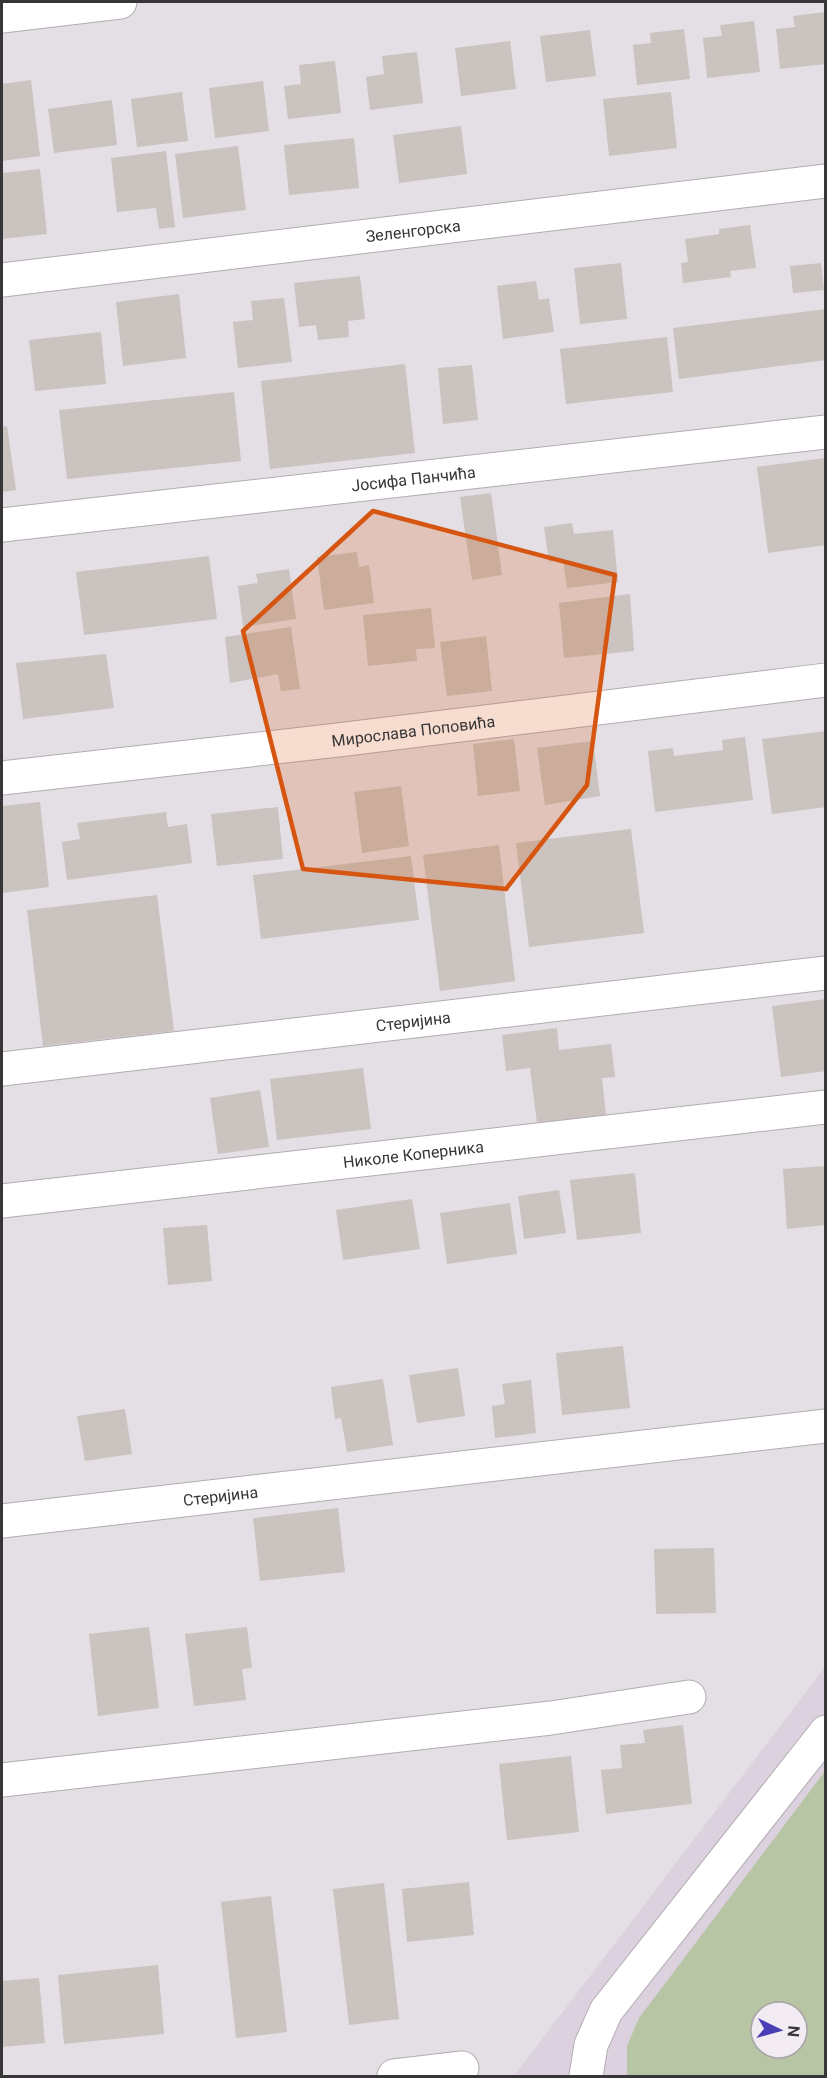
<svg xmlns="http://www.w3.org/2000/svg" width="827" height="2078" font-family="Roboto,sans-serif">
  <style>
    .built { fill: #dcd1de; fill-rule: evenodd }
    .green { fill: #b8c5a5; fill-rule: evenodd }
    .building { fill: #cac3bf }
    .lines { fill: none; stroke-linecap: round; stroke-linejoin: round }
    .minor-casing { stroke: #b2acb2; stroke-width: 35 }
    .minor { stroke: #fff; stroke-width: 33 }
    .marked { fill: #d65510; fill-opacity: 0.2; stroke: #d65510; stroke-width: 4.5; stroke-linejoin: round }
    .labels { text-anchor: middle; stroke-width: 6; stroke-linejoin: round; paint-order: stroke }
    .street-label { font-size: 16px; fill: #373537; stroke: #f2ecf2 }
  </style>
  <rect width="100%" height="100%" fill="#e4dfe5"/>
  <!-- built -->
  <path class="built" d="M825,1667v409h-311zM761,2012h36v36h-36z"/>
  <!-- green -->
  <path class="green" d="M825,1771v305h-198v-30l12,-28zM761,2012h36v36h-36z"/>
  <!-- building -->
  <g class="building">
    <polygon points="826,12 826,64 780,69 776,29 795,27 793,16"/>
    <polygon points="754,21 760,72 707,78 703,38 722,36 720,25"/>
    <polygon points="684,29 690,79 637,85 633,45 651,43 650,33"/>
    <polygon points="590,30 596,76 546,82 540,36"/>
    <polygon points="510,41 516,89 461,96 455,48"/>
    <polygon points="417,52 423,103 370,110 366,77 384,74 382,56"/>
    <polygon points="335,61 341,113 288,119 284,86 301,84 299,65"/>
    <polygon points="31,80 40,156 2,161 2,84"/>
    <polygon points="263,81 269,131 215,138 209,88"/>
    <polygon points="182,92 188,141 137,147 131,99"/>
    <polygon points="671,92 677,148 609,156 603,99"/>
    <polygon points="112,100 117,145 54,153 48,109"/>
    <polygon points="461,126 467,174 399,183 393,135"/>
    <polygon points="354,138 359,188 289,195 284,145"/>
    <polygon points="238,146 246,210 183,218 175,154"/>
    <polygon points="166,151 175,227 159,229 156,208 117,212 111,158"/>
    <polygon points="40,169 47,234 2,239 2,173"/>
    <polygon points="750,225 756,268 730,271 731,277 683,283 681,263 688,262 685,239 719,234 719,229"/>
    <polygon points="621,263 627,319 580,324 574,268"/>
    <polygon points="821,263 824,290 793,293 790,266"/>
    <polygon points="360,276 365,319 348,321 349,337 318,340 316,325 299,327 294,283"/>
    <polygon points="536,281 539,300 549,298 554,332 503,339 497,286"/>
    <polygon points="179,294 186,358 123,366 116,302"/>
    <polygon points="284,298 292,362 238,368 233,322 253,320 251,301"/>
    <polygon points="826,309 826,360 679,379 673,328"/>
    <polygon points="101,332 106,384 35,391 29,340"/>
    <polygon points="667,337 673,392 566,404 560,349"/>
    <polygon points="405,364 415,453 270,469 261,381"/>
    <polygon points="472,365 478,420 443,424 438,368"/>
    <polygon points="234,392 241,461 67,479 59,410"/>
    <polygon points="7,426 16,490 2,492 2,427"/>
    <polygon points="825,458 826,545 768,553 757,467"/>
    <polygon points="491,493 502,575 472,580 460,497"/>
    <polygon points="572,523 574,534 613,530 618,582 567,588 563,560 549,562 544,527"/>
    <polygon points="357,552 359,567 369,565 374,603 324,610 317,557"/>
    <polygon points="209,556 217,619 84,635 76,572"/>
    <polygon points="289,569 296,619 243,627 238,586 258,583 256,574"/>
    <polygon points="630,594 634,651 564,658 559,603"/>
    <polygon points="431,608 435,648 416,649 417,661 368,666 363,615"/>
    <polygon points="291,627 300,689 281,691 278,674 230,683 225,637"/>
    <polygon points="486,636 492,691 447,696 440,642"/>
    <polygon points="106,654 114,708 23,719 16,663"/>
    <polygon points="826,731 826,807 772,814 762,739"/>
    <polygon points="745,737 753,800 655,812 648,751 673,748 674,756 723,750 722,740"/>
    <polygon points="514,739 520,791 478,796 473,744"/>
    <polygon points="593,741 600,796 545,805 537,748"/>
    <polygon points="401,786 409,846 362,853 354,792"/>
    <polygon points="40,802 49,887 2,893 2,806"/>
    <polygon points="278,807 283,859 217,866 211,814"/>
    <polygon points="166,812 168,827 187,824 192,863 67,880 62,842 80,839 77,823"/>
    <polygon points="631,829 644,933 529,947 516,843"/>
    <polygon points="499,845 515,981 440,991 423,855"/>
    <polygon points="411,856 419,920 261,939 253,875"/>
    <polygon points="157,895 174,1031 43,1046 27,910"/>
    <polygon points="826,999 826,1071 781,1077 772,1006"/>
    <polygon points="557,1028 559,1050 611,1044 615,1077 602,1078 606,1115 537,1123 530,1068 506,1071 502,1035"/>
    <polygon points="363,1068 371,1129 277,1140 270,1079"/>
    <polygon points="260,1090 269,1147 218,1154 210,1098"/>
    <polygon points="826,1166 826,1225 787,1229 783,1169"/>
    <polygon points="635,1173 641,1233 577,1240 570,1180"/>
    <polygon points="559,1190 566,1233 524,1239 518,1196"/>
    <polygon points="412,1199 420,1249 343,1260 336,1210"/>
    <polygon points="510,1203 517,1254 447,1264 440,1213"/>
    <polygon points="207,1225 212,1281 168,1285 163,1228"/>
    <polygon points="623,1346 630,1408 562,1415 556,1353"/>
    <polygon points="458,1368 465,1416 417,1423 409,1375"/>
    <polygon points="383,1379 393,1445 347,1452 341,1418 335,1419 331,1387"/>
    <polygon points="531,1380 536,1433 495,1438 492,1406 505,1404 502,1384"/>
    <polygon points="125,1409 132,1454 85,1461 77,1416"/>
    <polygon points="338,1508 345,1572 260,1581 253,1518"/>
    <polygon points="714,1548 716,1613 656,1614 654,1549"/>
    <polygon points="149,1627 159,1708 98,1716 89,1634"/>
    <polygon points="247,1627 252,1668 242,1669 246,1700 194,1706 185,1634"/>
    <polygon points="683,1725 692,1804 606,1814 601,1770 622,1768 620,1745 645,1743 643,1730"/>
    <polygon points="571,1756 579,1832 507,1840 499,1764"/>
    <polygon points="469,1882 474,1935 407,1942 402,1889"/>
    <polygon points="384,1883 399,2019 349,2025 333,1889"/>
    <polygon points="271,1896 287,2032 236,2038 221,1902"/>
    <polygon points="158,1965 164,2034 64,2044 58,1975"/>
    <polygon points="39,1978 45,2043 2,2047 2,1981"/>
  </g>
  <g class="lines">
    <!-- minor casing -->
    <g class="minor-casing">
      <g id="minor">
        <polyline points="2,16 120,2"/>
        <path id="s1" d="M2,280l824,-99"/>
        <path id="s2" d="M2,525l824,-93"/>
        <path id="s3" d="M2,778l336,-38 488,-60"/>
        <path id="s4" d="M2,1069l824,-96"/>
        <path id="s5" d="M2,1201l824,-94"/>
        <path id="s6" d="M2,1521l824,-95"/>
        <polyline points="2,1780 551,1718 689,1697"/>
        <polyline points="394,2076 462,2068"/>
        <polyline points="586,2076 591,2045 606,2011 826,1732"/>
      </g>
    </g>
    <!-- minor -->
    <use href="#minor" class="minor"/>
  </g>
  <!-- marked area -->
  <path class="marked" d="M373,511l242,64 -28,210 -81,104 -203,-20 -60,-238z"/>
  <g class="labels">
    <!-- street labels -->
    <g class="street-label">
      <text dy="6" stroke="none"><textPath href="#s1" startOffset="414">Зеленгорска</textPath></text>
      <text dy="6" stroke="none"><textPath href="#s2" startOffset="414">Јосифа Панчића</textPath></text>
      <text dy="6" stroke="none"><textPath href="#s3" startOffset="414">Мирослава Поповића</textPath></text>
      <text dy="6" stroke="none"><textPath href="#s4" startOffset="414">Стеријина</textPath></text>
      <text dy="6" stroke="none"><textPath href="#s5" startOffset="414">Николе Коперника</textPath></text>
      <text dy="6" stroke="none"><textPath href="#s6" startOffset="220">Стеријина</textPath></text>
    </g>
  </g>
  <!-- border -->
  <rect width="827" height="2078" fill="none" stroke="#373537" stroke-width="6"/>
  <!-- north arrow -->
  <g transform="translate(779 2030) rotate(95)"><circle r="28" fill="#f2ecf2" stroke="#a7a3a7" stroke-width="1.5"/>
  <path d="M0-4.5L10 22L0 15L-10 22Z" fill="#493eb5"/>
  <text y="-9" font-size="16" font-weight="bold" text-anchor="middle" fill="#373537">N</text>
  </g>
</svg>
